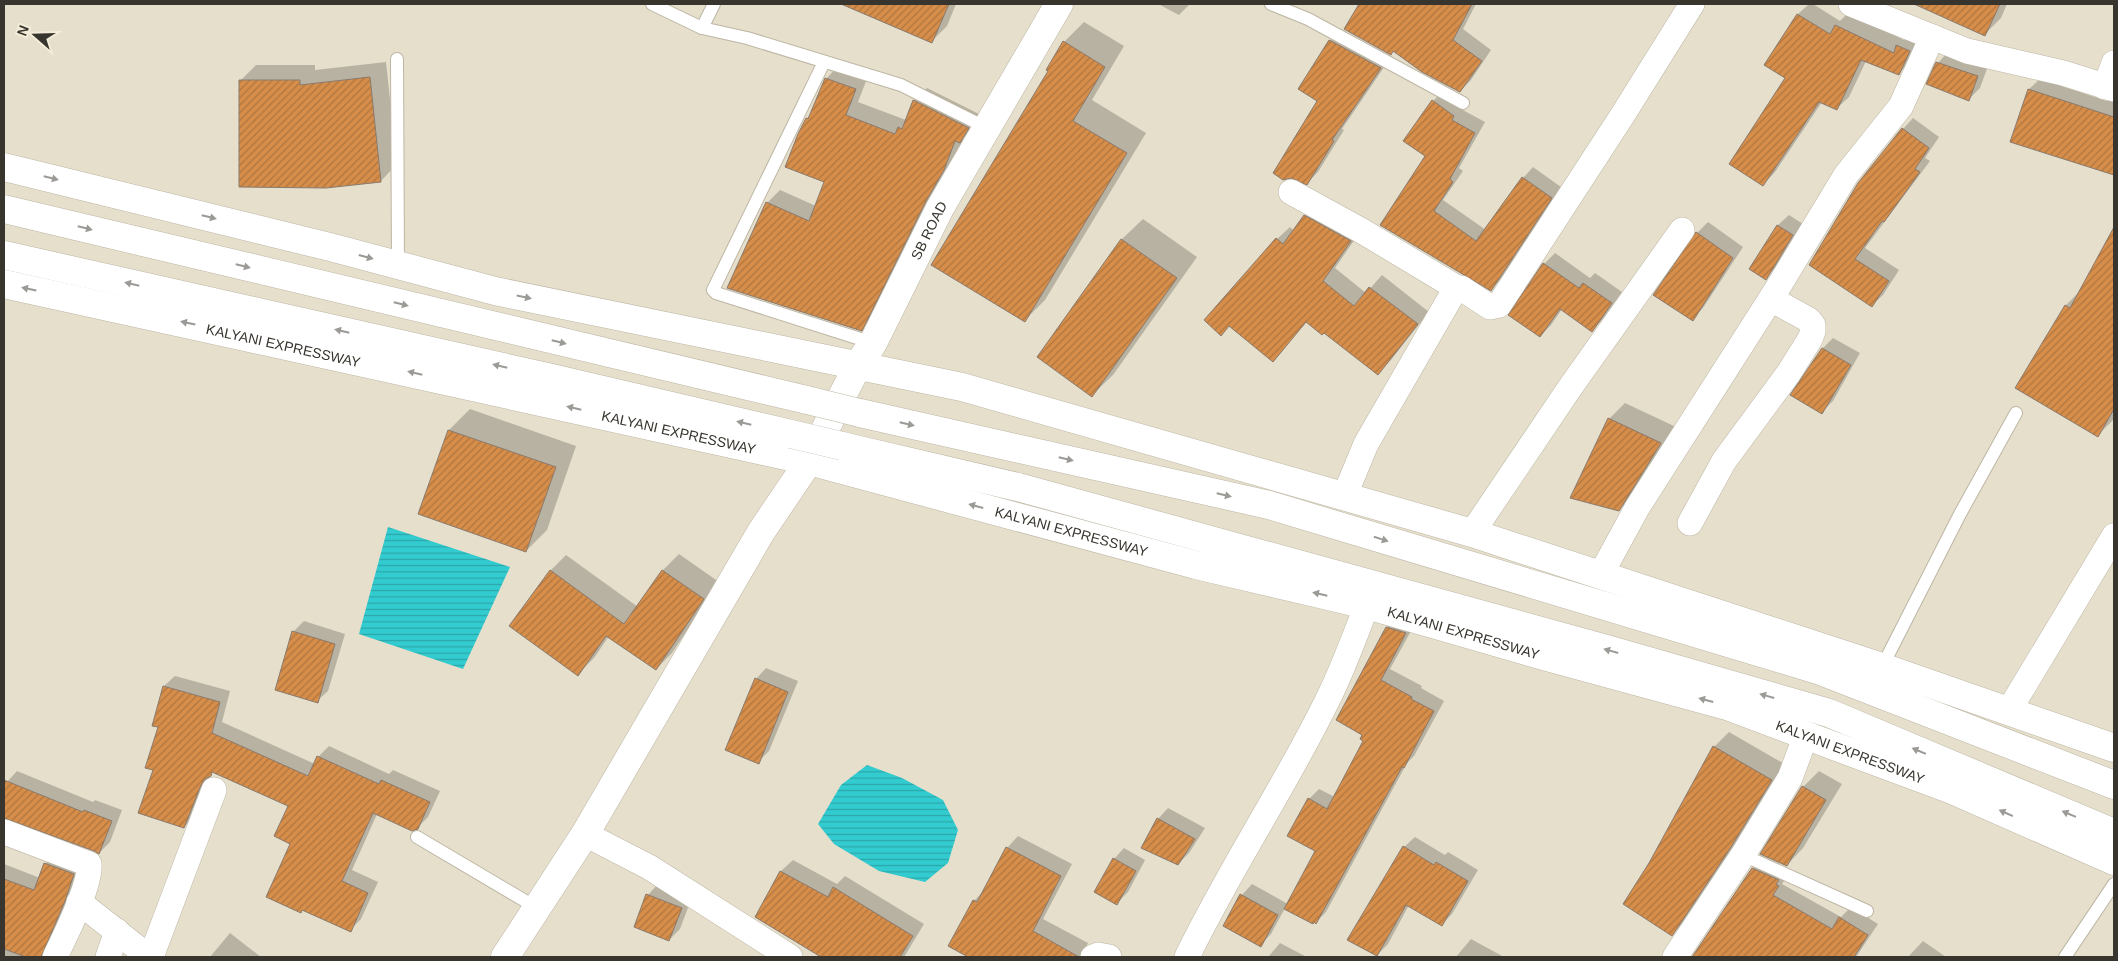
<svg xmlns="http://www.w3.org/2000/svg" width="2118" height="961" font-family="Arial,sans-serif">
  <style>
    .water { fill: url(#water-rules) }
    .shadow { fill: #0003 }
    .building { fill: url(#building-hatch); stroke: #897a6e }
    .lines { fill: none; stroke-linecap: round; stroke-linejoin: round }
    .lane-casing { stroke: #bdb6a4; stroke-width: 14 }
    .street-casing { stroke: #bdb6a4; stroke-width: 26 }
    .secondary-casing { stroke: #bdb6a4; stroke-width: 29 }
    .highway-casing { stroke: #bdb6a4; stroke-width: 29 }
    .lane { stroke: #fff; stroke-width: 12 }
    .street { stroke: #fff; stroke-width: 25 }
    .secondary { stroke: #fff; stroke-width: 28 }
    .highway { stroke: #fff; stroke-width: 28 }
    .highway-bridge-casing { stroke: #bdb6a4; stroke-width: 29; stroke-linecap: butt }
    .highway-bridge { stroke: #fff; stroke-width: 28 }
    .oneway { fill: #9c9a96 }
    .labels { text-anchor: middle; stroke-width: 4.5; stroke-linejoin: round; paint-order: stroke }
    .street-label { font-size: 14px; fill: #38352e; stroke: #f3ecd9 }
  </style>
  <defs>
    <pattern id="water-rules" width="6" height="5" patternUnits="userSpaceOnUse" patternTransform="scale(1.25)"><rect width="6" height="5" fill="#32ccd0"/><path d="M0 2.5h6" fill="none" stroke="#2ba6a9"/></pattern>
    <pattern id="building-hatch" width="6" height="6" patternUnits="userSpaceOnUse" patternTransform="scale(1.25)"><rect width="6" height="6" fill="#d68e4a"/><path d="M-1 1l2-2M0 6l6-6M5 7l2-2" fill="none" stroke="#af753e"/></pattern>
  </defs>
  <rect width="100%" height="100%" fill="#e6dfcc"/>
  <!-- water -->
  <g class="water">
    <polygon points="388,527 510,567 463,669 359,634"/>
    <polygon points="867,765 902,778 943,800 958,830 948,863 925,882 879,871 834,844 818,824 841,785"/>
  </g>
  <!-- shadow -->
  <g class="shadow">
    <polygon points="863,4 956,4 947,26 932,41 860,11"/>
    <polygon points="1158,4 1190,4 1179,15"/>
    <polygon points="1360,4 1476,4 1463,29 1491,50 1471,80 1460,91 1394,50 1391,53 1346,29"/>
    <polygon points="1809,4 1813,4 1840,21 1848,13 1904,40 1910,34 1921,39 1911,61 1899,73 1866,61 1849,97 1836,109 1822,102 1775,172 1763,185 1787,78 1766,64 1798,14"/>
    <polygon points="1943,4 2007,4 2001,18 1985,34 1938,13"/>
    <polygon points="1084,22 1124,46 1092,100 1146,133 1045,300 1025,320 1050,71 1064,42"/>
    <polygon points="1341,30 1391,57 1342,129 1344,130 1318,172 1307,183 1318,101 1299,89 1330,41"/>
    <polygon points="1948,52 1988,66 1980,88 1969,99 1938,63"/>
    <polygon points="386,62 397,164 381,181 240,81 256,65 315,65 315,70"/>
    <polygon points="839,65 868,76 858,102 906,120 914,101 927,88 981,115 973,128 964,137 957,156 874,316 861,329 767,203 780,190 816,206 826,181 799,134 807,118 812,113 826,79"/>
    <polygon points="2040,79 2107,101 2114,94 2114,174 2012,141 2029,89"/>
    <polygon points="1443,91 1464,105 1461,109 1485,122 1459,168 1463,171 1443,200 1486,230 1523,178 1533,167 1561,187 1501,279 1491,289 1381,224 1426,156 1433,101"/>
    <polygon points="1913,118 1939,137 1925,158 1930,161 1865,248 1899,270 1883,295 1872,305 1810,264 1903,129"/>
    <polygon points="1317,204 1362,229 1335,268 1366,293 1382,275 1429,312 1390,361 1378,373 1324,332 1307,321 1272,361 1230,325 1206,320 1277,239 1290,227 1294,231 1305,216"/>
    <polygon points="1789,215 1803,224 1776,267 1766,278 1751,268 1778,225"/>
    <polygon points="1143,219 1197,257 1113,375 1092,395 1038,357 1122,239"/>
    <polygon points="1708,222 1743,247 1703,308 1692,319 1697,233"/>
    <polygon points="2114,229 2114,419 2097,436 2017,388 2066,305 2081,290"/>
    <polygon points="1555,253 1590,278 1595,273 1622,292 1602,320 1592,330 1562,309 1551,325 1540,336 1544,264"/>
    <polygon points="1833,338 1860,353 1833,401 1822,412 1823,348"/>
    <polygon points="1625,403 1676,427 1635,494 1619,510 1609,419"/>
    <polygon points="470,409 576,446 547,530 526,551 420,514 449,430"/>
    <polygon points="679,554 719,582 672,653 656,669 609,636 594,658 578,674 550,571 566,555 638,607 663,570"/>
    <polygon points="1397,617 1416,622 1390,669 1422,686 1421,688 1444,701 1414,756 1407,763 1326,912 1316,922 1285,908 1271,934 1261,945 1242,895 1252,884 1288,904 1317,851 1309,799 1319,789 1335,797 1365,741 1387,627"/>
    <polygon points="304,621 345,634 328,691 317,701 293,632"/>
    <polygon points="766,668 798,681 769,751 758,762 756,679"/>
    <polygon points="175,676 230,691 222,722 315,764 318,757 329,746 389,774 393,770 440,791 428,817 417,828 377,814 352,870 378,882 361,919 350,930 303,909 301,912 290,805 214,771 210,775 195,816 184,827 154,769 159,727 153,725 164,686"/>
    <polygon points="1729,732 1786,765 1745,831 1687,919 1672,934 1650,864 1714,747"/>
    <polygon points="17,771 93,802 95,800 122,810 110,842 99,853 9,817 4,817 4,789 7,782"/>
    <polygon points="1819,771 1842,784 1803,848 1787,865 1803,787"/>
    <polygon points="1168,808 1205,828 1189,853 1178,864 1158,819"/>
    <polygon points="1018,836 1072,864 1043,919 1088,943 1083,953 1094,957 971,957 950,946 974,901 985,889 1007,848"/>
    <polygon points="1415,837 1445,855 1448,852 1478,870 1452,914 1442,924 1409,905 1388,944 1377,955 1404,847"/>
    <polygon points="1124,848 1145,860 1128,892 1117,903 1114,859"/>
    <polygon points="56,853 84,863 51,957 4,957 4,864 40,878 46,863"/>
    <polygon points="1763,858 1788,875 1782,884 1841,917 1851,907 1878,924 1856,957 1694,957 1753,869"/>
    <polygon points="793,860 837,884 845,876 924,924 904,957 824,957 756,917 781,871"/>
    <polygon points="658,884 692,897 680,929 669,940 648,895"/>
    <polygon points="230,933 261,957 210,957"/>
    <polygon points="1471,939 1504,957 1456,957"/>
    <polygon points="1923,941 1946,957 1908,957"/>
    <polygon points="1280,943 1305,956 1304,957 1268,957"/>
  </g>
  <!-- building -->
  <g class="building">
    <polygon points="841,4 949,4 932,43"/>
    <polygon points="1359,4 1472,4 1453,40 1482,61 1460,92 1422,72 1393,51 1391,55 1344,29"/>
    <polygon points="1914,4 2000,4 1985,36"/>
    <polygon points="1797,14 1830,34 1835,25 1894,53 1896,45 1910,51 1899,75 1861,60 1837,110 1819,102 1763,186 1729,164 1785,78 1764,65"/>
    <polygon points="1329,40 1381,68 1332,140 1334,141 1307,185 1291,178 1283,180 1273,173 1317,101 1298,89"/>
    <polygon points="1063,41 1105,67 1073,121 1127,153 1025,322 931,265 1048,71 1046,70"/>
    <polygon points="1936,62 1978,76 1969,101 1926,84"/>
    <polygon points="370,77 381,182 326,188 239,187 239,80 300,80 300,85"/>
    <polygon points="825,78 856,89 846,115 895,134 898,127 902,129 913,100 969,128 960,143 955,141 944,170 926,201 862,331 727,288 766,202 809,221 824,182 785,167 798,134 806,118 808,119"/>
    <polygon points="2028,89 2114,117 2114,175 2010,142"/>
    <polygon points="1432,100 1454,116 1452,120 1475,133 1450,179 1453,182 1434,211 1476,241 1522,177 1552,198 1491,291 1380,225 1425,156 1403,141"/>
    <polygon points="1902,128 1929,148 1915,169 1920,172 1884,222 1882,221 1855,259 1889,281 1872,307 1809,265 1858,183"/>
    <polygon points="1304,215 1351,241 1323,281 1354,306 1369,287 1418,324 1378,375 1324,333 1322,335 1306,322 1273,362 1229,326 1221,336 1204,320 1276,238 1283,244"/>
    <polygon points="1777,225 1793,235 1766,280 1749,269"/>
    <polygon points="2114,227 2114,409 2098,437 2015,388 2065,305 2070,308"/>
    <polygon points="1696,232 1733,258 1693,321 1653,295"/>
    <polygon points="1121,239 1177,278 1092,397 1037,357"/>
    <polygon points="1543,263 1579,288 1583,283 1612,303 1592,332 1560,309 1540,337 1508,315"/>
    <polygon points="1822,348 1851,365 1822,414 1790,395"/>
    <polygon points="1608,418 1661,443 1619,511 1570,498"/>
    <polygon points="448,430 556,467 526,552 418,514"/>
    <polygon points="550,570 624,624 662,570 704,599 656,670 606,636 578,676 509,626"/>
    <polygon points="1386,627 1406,633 1381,680 1412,697 1411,699 1434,711 1404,768 1402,767 1316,924 1314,922 1313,924 1284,909 1315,851 1287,836 1308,798 1327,809 1363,741 1360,739 1362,735 1336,720"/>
    <polygon points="292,631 335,644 318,703 275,690"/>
    <polygon points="755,678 788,692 759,764 725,750"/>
    <polygon points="163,686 220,702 212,733 308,776 317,756 379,784 381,780 430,802 418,829 412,831 373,813 342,881 368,893 351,932 302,910 301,913 266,897 290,844 274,836 288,806 212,772 211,776 205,779 201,785 184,828 138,813 153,770 145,768 158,727 152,726"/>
    <polygon points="1713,746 1772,780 1731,847 1672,936 1623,904 1649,863"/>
    <polygon points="4,780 83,812 84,810 112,821 99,854 94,851 4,818"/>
    <polygon points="1802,786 1826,800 1787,866 1760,854"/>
    <polygon points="1157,818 1195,839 1178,865 1141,848"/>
    <polygon points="1403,846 1434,865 1436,862 1468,881 1442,926 1406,905 1377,956 1347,940"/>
    <polygon points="1006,847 1061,876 1033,931 1079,957 968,957 948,946 973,900 977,902"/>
    <polygon points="1113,858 1136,871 1117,905 1094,892"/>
    <polygon points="44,863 74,874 65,901 41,957 26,957 4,949 4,879 34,890"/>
    <polygon points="1752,868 1779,880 1776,884 1779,886 1773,895 1832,929 1839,917 1868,935 1854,957 1692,957"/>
    <polygon points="780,871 828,897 833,887 913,936 900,957 821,957 755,917"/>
    <polygon points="646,894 682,908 669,941 634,927"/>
    <polygon points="1240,894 1278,915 1261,947 1223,926"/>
  </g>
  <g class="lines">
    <!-- lane casing -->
    <g class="lane-casing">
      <g id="lane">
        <polyline points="652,4 702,28 747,38 901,85 987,128"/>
        <polyline points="1271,4 1308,19 1463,103"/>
        <polyline points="702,28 714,4"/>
        <polyline points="397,59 398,265"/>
        <polyline points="824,62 713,290 716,293 873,343"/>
        <polyline points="1882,667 1960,514 2016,413"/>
        <polyline points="417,837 537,908"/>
        <polyline points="1743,855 1867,911"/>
        <polyline points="2065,957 2114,884"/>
      </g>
    </g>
    <!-- street casing -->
    <g class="street-casing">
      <g id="street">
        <polyline points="1851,4 1967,51 2063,73 2114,89"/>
        <polyline points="2105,87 2114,63"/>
        <polyline points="1291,192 1362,231 1457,288"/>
        <polyline points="1344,497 1366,444 1453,293 1457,288 1461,288 1490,307 1499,305 1622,116 1692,4"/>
        <polyline points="1690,523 1724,461 1788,374 1810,339 1813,331 1813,325 1809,320 1771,299"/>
        <polyline points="1472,533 1569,389 1682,230"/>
        <polyline points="1601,574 1637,508 1777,289 1846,175 1901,106 1932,37"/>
        <polyline points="2008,712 2114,536"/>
        <path d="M4,832l85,32c2,21 -24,72 -34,93"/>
        <polyline points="585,834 649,867 790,957"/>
        <polyline points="79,902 149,957"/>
        <polyline points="108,957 117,931"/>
        <polyline points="151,957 214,790"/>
        <polyline points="1093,957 1098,955 1109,957"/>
        <path d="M1187,957c42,-87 96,-167 139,-254 16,-31 28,-65 41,-98"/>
        <polyline points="1675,957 1743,855 1790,778 1806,735"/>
      </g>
    </g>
    <!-- secondary casing -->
    <g class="secondary-casing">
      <g id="secondary">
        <path id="s1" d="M505,957l80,-123 176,-302 48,-71 49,-96 15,-22 67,-135 119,-204"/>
      </g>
    </g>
    <!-- highway casing -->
    <g class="highway-casing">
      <g id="highway">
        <polyline points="4,167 330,247 495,291 962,387 1472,533 1882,667 2114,748"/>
        <polyline points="4,209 807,400"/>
        <polyline points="4,255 547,377 791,434"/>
        <path id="s2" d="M4,284l805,177 387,104 171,40 173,50 187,51 225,84 162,71"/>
        <polyline points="860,413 1269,505 1818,670 2114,785"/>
        <polyline points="842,446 1018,487 1610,650 1829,713 2114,833"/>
      </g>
    </g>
    <!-- lane -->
    <use href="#lane" class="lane"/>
    <!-- street -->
    <use href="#street" class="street"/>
    <!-- secondary -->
    <use href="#secondary" class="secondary"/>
    <!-- highway -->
    <use href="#highway" class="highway"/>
    <!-- highway-bridge casing -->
    <g class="highway-bridge-casing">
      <g id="highway-bridge">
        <polyline points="807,400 860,413"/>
        <polyline points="791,434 842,446"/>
      </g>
    </g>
    <!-- highway-bridge -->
    <use href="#highway-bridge" class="highway-bridge"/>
  </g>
  <!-- one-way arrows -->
  <defs><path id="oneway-solid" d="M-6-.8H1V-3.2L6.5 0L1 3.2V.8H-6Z" transform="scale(1.25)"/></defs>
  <g class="oneway">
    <use href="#oneway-solid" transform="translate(51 178) rotate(14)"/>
    <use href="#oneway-solid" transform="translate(209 217) rotate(14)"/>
    <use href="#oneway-solid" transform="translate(85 228) rotate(14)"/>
    <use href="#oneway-solid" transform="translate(366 257) rotate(15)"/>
    <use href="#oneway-solid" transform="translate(243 266) rotate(14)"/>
    <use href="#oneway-solid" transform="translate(132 284) rotate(-167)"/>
    <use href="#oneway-solid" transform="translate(29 289) rotate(-168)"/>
    <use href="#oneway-solid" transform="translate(524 297) rotate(12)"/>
    <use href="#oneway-solid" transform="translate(401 304) rotate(14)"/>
    <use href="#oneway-solid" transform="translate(188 323) rotate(-168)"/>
    <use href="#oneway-solid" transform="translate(342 331) rotate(-167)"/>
    <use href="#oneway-solid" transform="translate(559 342) rotate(14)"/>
    <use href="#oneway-solid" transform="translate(500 366) rotate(-167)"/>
    <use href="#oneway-solid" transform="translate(415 373) rotate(-167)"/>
    <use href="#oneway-solid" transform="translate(574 408) rotate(-167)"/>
    <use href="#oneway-solid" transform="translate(744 423) rotate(-167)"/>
    <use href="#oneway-solid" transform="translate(907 424) rotate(13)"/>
    <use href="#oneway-solid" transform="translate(1066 459) rotate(13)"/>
    <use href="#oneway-solid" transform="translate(1224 495) rotate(13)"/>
    <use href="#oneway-solid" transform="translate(976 506) rotate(-165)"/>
    <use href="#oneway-solid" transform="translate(1381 539) rotate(17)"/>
    <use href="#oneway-solid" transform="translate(1320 594) rotate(-167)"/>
    <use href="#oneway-solid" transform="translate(1611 651) rotate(-164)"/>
    <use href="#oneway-solid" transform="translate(1767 696) rotate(-164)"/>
    <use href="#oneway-solid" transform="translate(1706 700) rotate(-165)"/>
    <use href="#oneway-solid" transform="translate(1919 751) rotate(-157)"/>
    <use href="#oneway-solid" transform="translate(2006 813) rotate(-156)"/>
    <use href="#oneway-solid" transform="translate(2069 814) rotate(-157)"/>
  </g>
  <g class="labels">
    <!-- street labels -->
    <g class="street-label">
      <text dy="5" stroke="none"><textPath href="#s1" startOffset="842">SB ROAD</textPath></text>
      <text dy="5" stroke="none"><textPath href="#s2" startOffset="286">KALYANI EXPRESSWAY</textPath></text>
      <text dy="5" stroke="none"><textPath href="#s2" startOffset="691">KALYANI EXPRESSWAY</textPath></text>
      <text dy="5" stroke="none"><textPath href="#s2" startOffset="1096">KALYANI EXPRESSWAY</textPath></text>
      <text dy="5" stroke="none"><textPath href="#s2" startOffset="1501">KALYANI EXPRESSWAY</textPath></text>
      <text dy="5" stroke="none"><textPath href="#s2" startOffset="1906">KALYANI EXPRESSWAY</textPath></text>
    </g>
  </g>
  <!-- border -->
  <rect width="2118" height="961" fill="none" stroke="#38352e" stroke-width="10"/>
  <!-- north arrow -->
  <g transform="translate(35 35) rotate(290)" stroke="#f3ecd9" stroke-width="4" paint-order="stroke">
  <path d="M0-4L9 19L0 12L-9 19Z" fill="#38352e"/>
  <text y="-8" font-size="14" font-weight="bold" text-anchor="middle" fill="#38352e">N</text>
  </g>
</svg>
